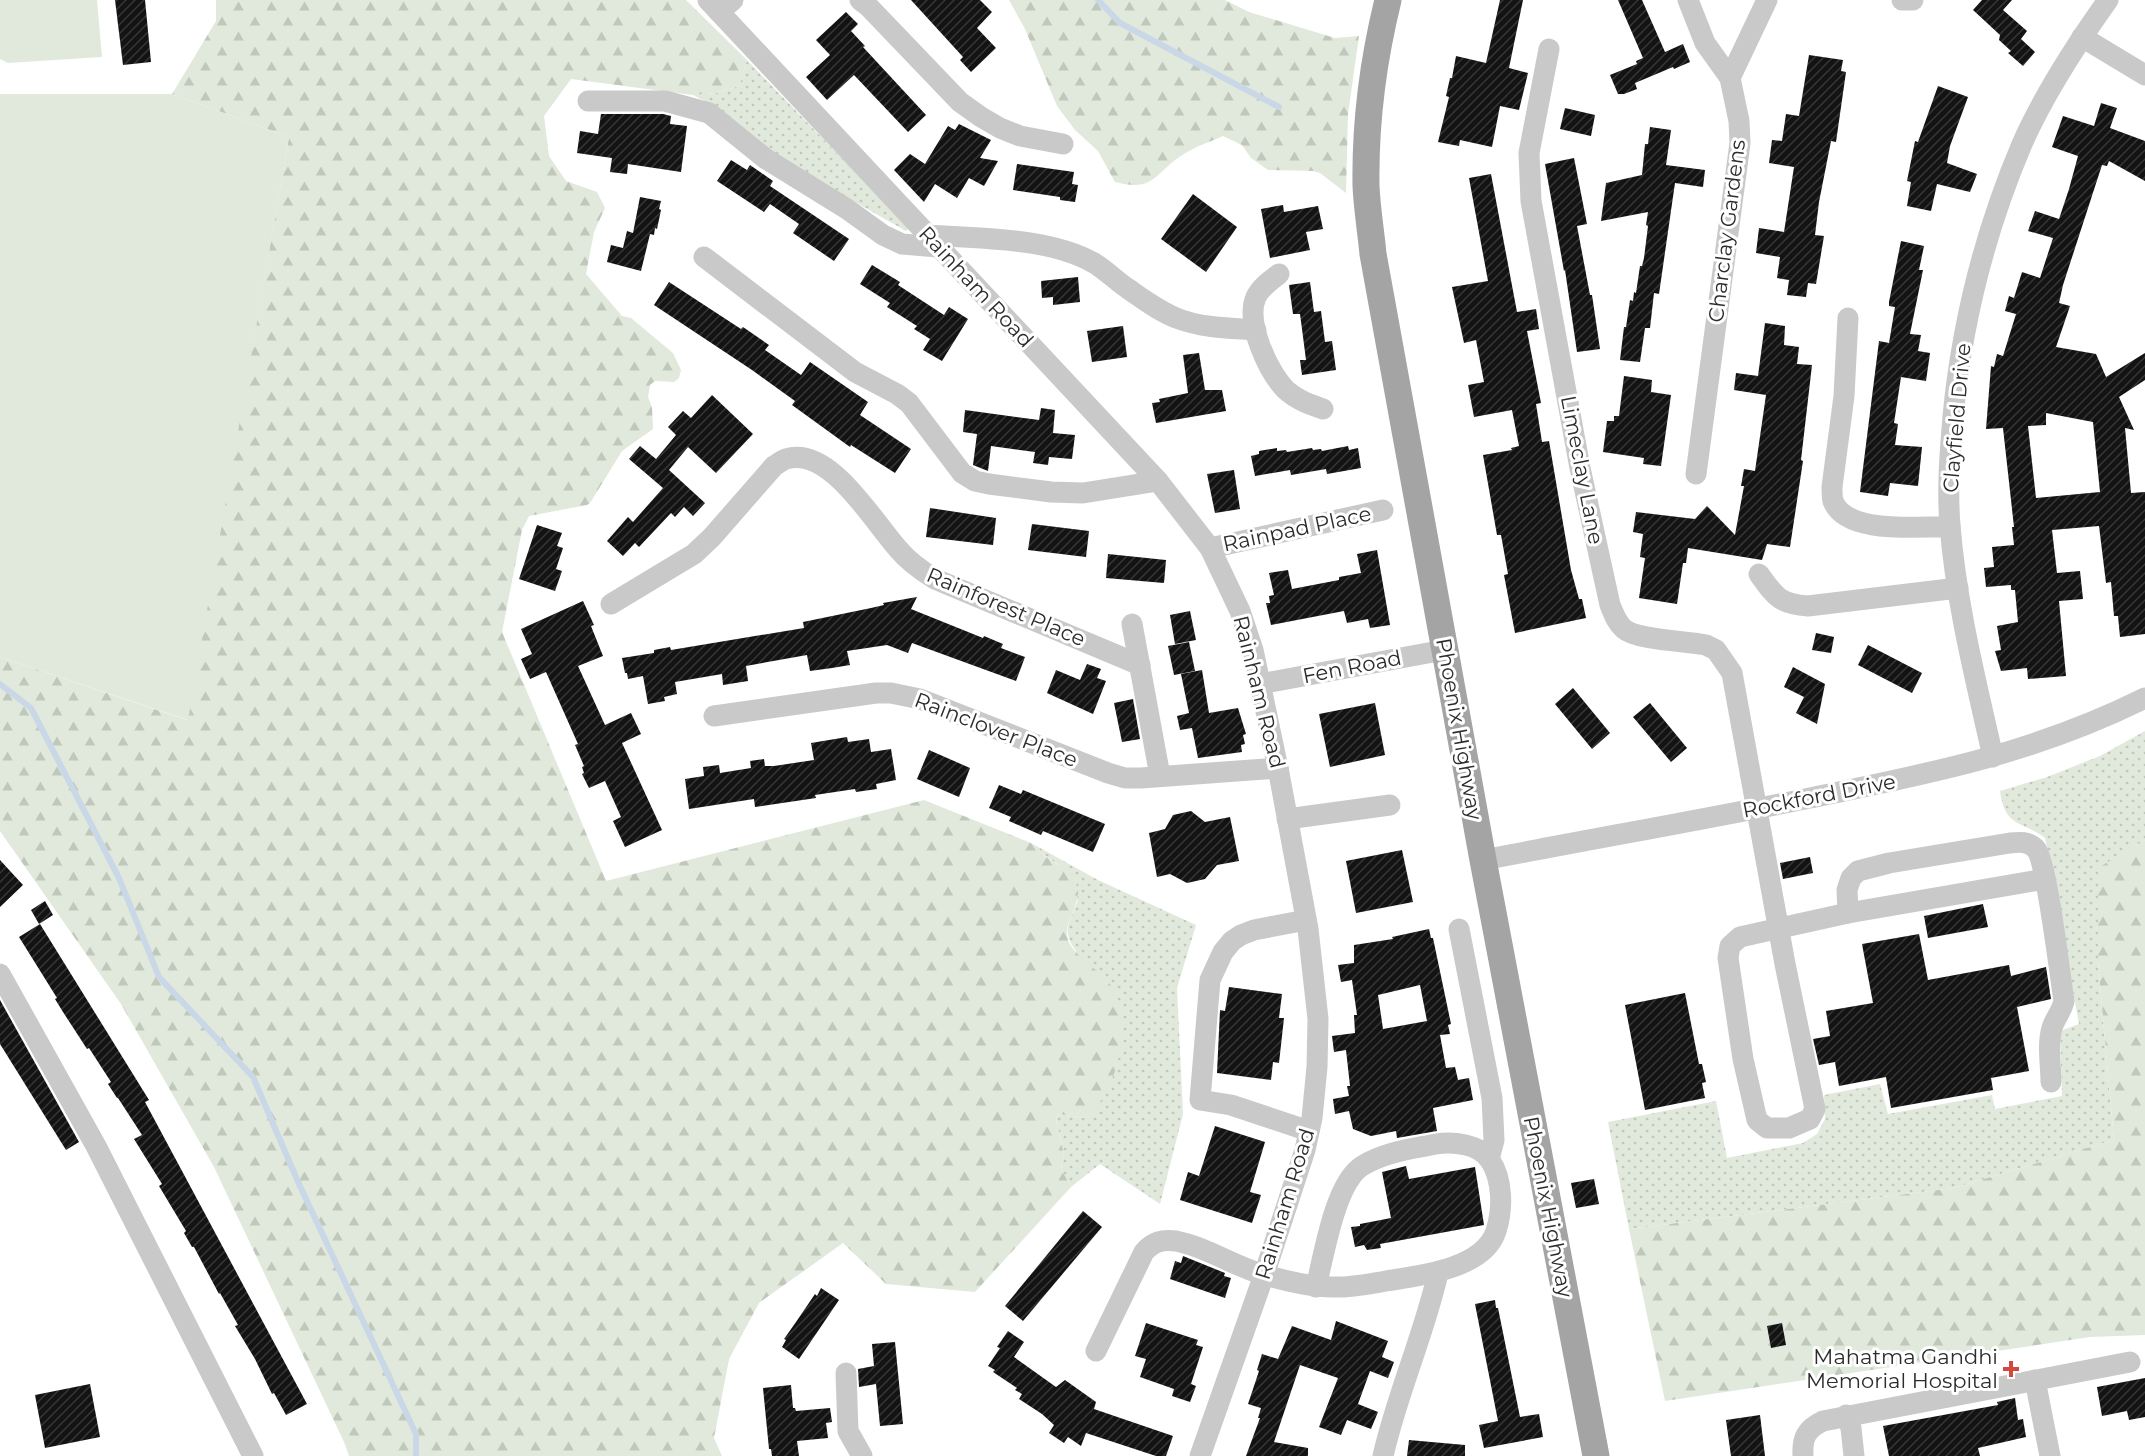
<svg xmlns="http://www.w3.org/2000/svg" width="2145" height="1456" font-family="Montserrat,sans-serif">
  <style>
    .grass { fill: url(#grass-dots) }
    .forest { fill: url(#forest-firs) }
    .pitch { fill: #e0e9db }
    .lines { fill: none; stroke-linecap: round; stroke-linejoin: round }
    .stream { stroke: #c9d7e7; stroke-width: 6 }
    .building { fill: url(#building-hatch); fill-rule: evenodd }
    .minor { stroke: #c9c9c9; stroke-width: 21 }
    .major { stroke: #a4a4a4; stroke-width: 27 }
    .poi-dot { fill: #d4493e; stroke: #fff; stroke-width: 2 }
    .labels { text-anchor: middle; stroke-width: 6; stroke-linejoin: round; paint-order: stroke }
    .street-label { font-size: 21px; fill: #2c2c2c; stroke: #fff }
    .poi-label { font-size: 21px; fill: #2c2c2c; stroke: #fff; text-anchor: end }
  </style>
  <defs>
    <pattern id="grass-dots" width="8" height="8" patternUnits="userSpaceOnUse" patternTransform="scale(1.5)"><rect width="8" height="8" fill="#e0e9db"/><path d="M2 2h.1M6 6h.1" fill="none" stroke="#c0c8bc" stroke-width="1.8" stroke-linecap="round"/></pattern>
    <pattern id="forest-firs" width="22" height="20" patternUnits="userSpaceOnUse" patternTransform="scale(1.5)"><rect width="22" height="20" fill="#e0e9db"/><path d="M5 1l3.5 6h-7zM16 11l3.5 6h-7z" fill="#c0c8bc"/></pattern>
    <pattern id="building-hatch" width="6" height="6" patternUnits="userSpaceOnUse" patternTransform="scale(1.5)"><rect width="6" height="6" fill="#131313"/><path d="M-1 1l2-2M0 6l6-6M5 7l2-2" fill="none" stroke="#363636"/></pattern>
  </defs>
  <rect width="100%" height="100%" fill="#fff"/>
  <!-- grass -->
  <g class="grass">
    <polygon points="747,60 909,228 906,231 783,161 711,104 693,95 717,93 739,86"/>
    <path d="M2145,731v109l-47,29v93l16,178 -160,48 -325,41 -21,-107 108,-21 11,57 76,-15 14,-9 8,-15 -1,-24 56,-11 8,30 104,-19 3,14 67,-13 -2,-65 19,-7 -34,-186c-24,-18 -40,-10 -45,-47l47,-14 53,-21z"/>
    <path d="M1031,843l67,37 98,45 -19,63 6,126 -23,90 -60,-40 -29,23 -10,-18 3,-14 -8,-35 2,-6 29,4 -11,-167c-15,-20 -7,-29 2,-50l-19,-36 -23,-15z"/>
  </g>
  <!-- forest -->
  <g class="forest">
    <path d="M216,0h470l61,60 -8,26 -22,7 -24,2 -122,-16 -27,37 5,40 17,25 31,11 8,16 -11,24 -8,42 36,42 9,2 42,35 8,17 -2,8 -5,4 -19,-1 -5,4 -2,12 4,10 1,22 -31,22 -32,52 -3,2 -58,11 -7,14 -20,102 104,249 318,-81 107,43c10,15 31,20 42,35 16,23 -12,40 -5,62 5,15 31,30 41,43 28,33 8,108 -22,135l-29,-4 -2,6 8,35 -3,14 10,18 -96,105 -89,-8 -43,-41 -84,60 -30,56 -15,79 8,18h-373l-5,-14 -130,-275 -93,-163 -121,-173v-174l187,63 102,-583 -117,-43 44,-73z"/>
    <path d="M1009,0h216l24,12 86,26 24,-2 -11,78 -2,79 -26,-20 -7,-2 -45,-1 -17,-12 -9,-13 -19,-9c-13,6 -27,10 -39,18 -30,18 -28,39 -69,28l-17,-31 -23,-21 -18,-24 -32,-77z"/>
    <polygon points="2145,840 2145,1335 2090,1337 1665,1401 1629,1229 1954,1188 2114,1140 2098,962 2098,868"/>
  </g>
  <!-- pitch -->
  <g class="pitch">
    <polygon points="0,0 97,0 102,57 8,63 0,59"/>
    <polygon points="0,94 172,94 289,137 188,720 0,657"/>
  </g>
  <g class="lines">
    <!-- stream -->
    <g class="stream">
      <polyline points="1098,0 1120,23 1279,107"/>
      <polyline points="0,684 31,708 119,878 159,977 253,1077 299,1184 416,1434 416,1456"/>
    </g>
  </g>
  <!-- building -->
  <g class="building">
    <polygon points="115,0 145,0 151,62 123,65"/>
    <polygon points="911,0 980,0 992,12 977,28 996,48 971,72 960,60 963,57"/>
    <polygon points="1500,0 1523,0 1509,68 1528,73 1519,110 1500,106 1492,147 1460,140 1459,146 1438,142 1449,97 1446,96 1450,78 1452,78 1456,56 1486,63"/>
    <polygon points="1618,0 1642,0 1665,52 1683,44 1690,62 1674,69 1673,67 1635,83 1637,89 1624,94 1618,94 1610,75 1637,64 1636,61 1643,58"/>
    <polygon points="1982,0 2012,0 2003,10 2027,31 2021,39 2035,52 2023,66 2008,53 2011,51 1999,40 2000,35 1973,10"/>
    <polygon points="846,12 858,24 851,31 865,46 863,47 926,115 908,132 854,75 827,100 806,77 830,55 816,40"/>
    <polygon points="1809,55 1843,60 1841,71 1846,72 1836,142 1831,141 1819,202 1815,235 1824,236 1816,284 1808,283 1806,297 1787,295 1789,280 1777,278 1780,257 1756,253 1759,228 1784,232 1794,167 1769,163 1772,140 1782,141 1786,114 1799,116"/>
    <polygon points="1938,86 1968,97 1950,146 1947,163 1977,174 1970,192 1937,184 1931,211 1907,206 1911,182 1907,181 1915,141 1918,142"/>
    <path d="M2101,103l16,5 -7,20 35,13v40l-36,-20 -2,5 -5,-1 -39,120 -4,18 11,3 -14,41 40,7 10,23 39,-24v27l-26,17 15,33 -9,-2 6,65 14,-1v142l-25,3 -2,-21h-4l-3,-34 -5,1 -7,-57 -47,4 5,43 23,-2 3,28 -24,2 7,75 -38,3 -1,-11 -26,3 -6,-20 6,-1 -4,-24 21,-4 -3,-32h-4v-5l-25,2 -2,-19 10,-1 -2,-20 22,-2 -2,-18h2l-11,-99 -17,1 5,-63 3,1 3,-13 6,2 13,-42 -11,-3 4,-15 5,2 8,-26 18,6 13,-40 -25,-7 7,-20 24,8 10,-30 9,-33 -26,-9 11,-31 31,10zM2046,413l47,9 7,70 -64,6 -8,-72 18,-1z"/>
    <polygon points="1565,108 1595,115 1591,136 1560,129"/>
    <polygon points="601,114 663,114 671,116 670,124 687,126 681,172 628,164 627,174 610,172 612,158 577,153 580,131 598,134"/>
    <polygon points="959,124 991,140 980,158 998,161 984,186 969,178 957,198 935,184 924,202 894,170 910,154 925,164 948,126 955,130"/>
    <polygon points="1650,127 1671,130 1666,165 1705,170 1703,187 1675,183 1659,294 1654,293 1650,328 1645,328 1640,362 1620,360 1624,327 1626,327 1630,300 1633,301 1634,292 1636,293 1640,266 1642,266 1644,258 1648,226 1646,225 1648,212 1601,221 1606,183 1642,175 1645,144 1648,144"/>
    <polygon points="1574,158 1587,224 1577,226 1590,295 1592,295 1600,349 1577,352 1565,270 1564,271 1545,164"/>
    <polygon points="731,160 747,170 750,165 773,181 770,186 849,239 834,261 793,233 799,224 770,204 764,212 717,181"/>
    <polygon points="1017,164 1074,172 1072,184 1078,185 1075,202 1060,200 1060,197 1013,190"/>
    <polygon points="1491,174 1517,312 1536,309 1539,329 1527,331 1541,403 1536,404 1542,442 1549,441 1571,570 1579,599 1582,599 1586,618 1515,633 1504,575 1508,574 1501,535 1497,535 1483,455 1512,450 1511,448 1519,446 1512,410 1474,417 1468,385 1484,382 1476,340 1464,343 1452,287 1488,281 1469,178"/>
    <polygon points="1193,194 1237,227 1206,272 1161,239"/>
    <polygon points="640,197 661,201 659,209 661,210 657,229 655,228 654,235 650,234 641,271 607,262 611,245 623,248 627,231 633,233"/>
    <polygon points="1283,205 1284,212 1318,206 1323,229 1306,232 1310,250 1270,258 1261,209"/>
    <polygon points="1901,241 1924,246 1919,270 1923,270 1910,334 1921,335 1918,351 1930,353 1926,381 1901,377 1894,423 1898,424 1895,445 1922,447 1918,486 1890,483 1888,496 1860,492 1879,341 1889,343 1895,307 1889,306 1889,302"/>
    <polygon points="872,265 900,282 898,285 944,315 949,307 968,319 942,361 923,350 930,339 914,329 917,326 887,307 890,303 860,284"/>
    <polygon points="1078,277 1080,302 1053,305 1053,297 1042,298 1041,281"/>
    <polygon points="669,282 741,329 743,327 769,345 765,350 801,375 810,362 868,402 860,415 911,449 895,473 851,445 850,447 792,405 795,401 752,370 654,305"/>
    <polygon points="1310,282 1314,312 1321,311 1325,342 1332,341 1336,370 1302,375 1300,360 1306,360 1302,329 1300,314 1293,314 1289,285"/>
    <polygon points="1765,323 1785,326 1784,345 1799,347 1797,364 1812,365 1801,460 1803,461 1790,547 1767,544 1762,560 1688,548 1686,563 1683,563 1677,604 1639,598 1645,558 1640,557 1643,534 1633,532 1636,512 1695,519 1707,506 1735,535 1744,486 1741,486 1744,469 1755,471 1766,395 1734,390 1736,373 1758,376"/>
    <polygon points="1123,326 1127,357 1092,362 1087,331"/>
    <polygon points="1199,353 1205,390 1222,390 1226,411 1156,423 1152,403 1160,402 1159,399 1188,393 1183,355"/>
    <polygon points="1624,376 1652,380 1651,392 1671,395 1661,466 1643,464 1644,458 1603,452 1607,421 1614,421 1614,416 1619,416"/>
    <polygon points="712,395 753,434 716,473 688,447 669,470 705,503 693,516 684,507 675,517 671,513 639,547 635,543 623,556 607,541 628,517 633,522 663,488 629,459 640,446 656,459 676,435 668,427 683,411 691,418"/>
    <polygon points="1041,408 1055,410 1053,433 1075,435 1072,459 1049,457 1048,465 1033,463 1035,452 991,446 988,471 973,465 977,434 963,432 965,410 1039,420"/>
    <polygon points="1348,446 1349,450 1358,448 1361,468 1327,474 1326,469 1291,475 1290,470 1255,476 1251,456 1259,454 1259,451 1277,448 1277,451 1286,450 1287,452 1312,448 1313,450 1321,449 1322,451"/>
    <polygon points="1234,470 1240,509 1215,513 1207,474"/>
    <polygon points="930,508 996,518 993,545 926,537"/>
    <polygon points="1032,524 1089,531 1086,557 1028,550"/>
    <polygon points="537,525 562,533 557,546 563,548 556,569 562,571 555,591 519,579"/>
    <polygon points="1377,550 1390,625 1370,628 1368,619 1347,623 1344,611 1271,625 1266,603 1270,603 1269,596 1274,595 1269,573 1288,570 1292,589 1339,580 1339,577 1361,573 1357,554"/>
    <polygon points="1108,554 1166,560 1164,583 1106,578"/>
    <polygon points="917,597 911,609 983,638 984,636 1003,644 1001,648 1025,657 1016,681 912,643 908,653 887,645 847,651 850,665 832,668 810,671 807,655 746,666 748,681 723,685 722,674 675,682 677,694 664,697 665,701 648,704 643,676 628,679 627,673 625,673 622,658 654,653 654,650 670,647 671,650 804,628 803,622 871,608 884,605 883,603"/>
    <polygon points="583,601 594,625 591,626 603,656 578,666 605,725 631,713 641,734 622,743 662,830 625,847 613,821 621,817 605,781 589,788 582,774 584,773 582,767 584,766 575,745 578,744 546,672 530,679 521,659 532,654 521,629"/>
    <polygon points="1190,611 1196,640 1175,644 1170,615"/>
    <polygon points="1816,633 1834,637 1831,653 1812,650"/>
    <polygon points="1189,642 1195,671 1174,675 1168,646"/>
    <polygon points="1868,645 1922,673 1912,693 1858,665"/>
    <polygon points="1087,664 1101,669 1097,678 1106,681 1093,714 1047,693 1056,670 1080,680"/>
    <polygon points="1793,667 1825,684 1817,724 1796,713 1804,697 1784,687"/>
    <polygon points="1202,670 1209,713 1238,708 1246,734 1243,735 1245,744 1241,745 1242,752 1198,758 1192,728 1180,730 1177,716 1189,713 1181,674"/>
    <polygon points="1573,688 1610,733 1592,749 1555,704"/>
    <polygon points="1133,699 1140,739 1122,742 1114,703"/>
    <polygon points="1375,703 1385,755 1330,767 1319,714"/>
    <polygon points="1650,703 1687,748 1671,762 1633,717"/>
    <polygon points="847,737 848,742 869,739 871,752 891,749 896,780 876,784 877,789 856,792 855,789 815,795 816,798 755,807 754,799 689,809 685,779 704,776 703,767 719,765 720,773 751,768 750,761 764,759 765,766 774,766 814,760 811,743"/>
    <polygon points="929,750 970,768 959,797 917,779"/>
    <polygon points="999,785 1021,794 1023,790 1105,824 1093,852 1043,831 1041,835 1009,821 1011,817 989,808"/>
    <polygon points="1191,811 1205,822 1230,817 1239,861 1217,865 1205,879 1187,883 1170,874 1157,877 1149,833 1165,829 1173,815"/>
    <polygon points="1402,850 1413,902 1356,913 1346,861"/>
    <polygon points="1810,857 1813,873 1783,879 1780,863"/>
    <polygon points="0,860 23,885 0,907"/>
    <polygon points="45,901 53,915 39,924 31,910"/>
    <polygon points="1983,904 1988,927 1928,938 1924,916"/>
    <polygon points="40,924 149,1100 145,1102 307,1404 286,1415 274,1393 272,1394 255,1359 235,1326 238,1325 220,1293 219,1294 194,1247 192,1247 184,1233 186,1231 159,1186 162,1184 134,1139 142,1135 118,1098 117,1098 108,1084 111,1082 89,1048 87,1049 63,1012 55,999 57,998 19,937"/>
    <path d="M1429,929l2,9h2l18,86 -3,1 2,9 -10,1 6,33 9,-1 3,13 11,-2 4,22 -40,8 4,23 -40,7 -1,-7 -25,5 -18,-7 -4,-18 -14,3 -2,-15 16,-3 -2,-10h3l-4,-36 -12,2 -2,-16 23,-3 -1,-18h3l-5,-35 -11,2 -3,-17 16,-2v-18l39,-6 -1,-2zM1420,985l7,36 -44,8 -5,-34z"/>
    <polygon points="1919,934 1928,980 2009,965 2011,976 2046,967 2051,999 2017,1007 2029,1071 1991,1078 1993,1090 1891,1108 1886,1077 1839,1086 1835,1062 1819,1065 1813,1039 1830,1036 1826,1011 1873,1003 1862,944"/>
    <polygon points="1229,987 1282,994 1279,1018 1284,1018 1279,1063 1273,1062 1271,1080 1217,1073 1220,1010 1225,1011"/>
    <polygon points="1685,993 1699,1064 1702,1064 1706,1082 1702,1083 1705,1098 1645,1110 1625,1005"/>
    <polygon points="0,1000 79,1142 66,1150 0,1044"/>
    <polygon points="1215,1126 1265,1142 1250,1192 1261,1195 1252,1223 1180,1200 1188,1172 1199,1176"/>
    <polygon points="1406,1166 1409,1179 1475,1167 1484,1225 1380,1244 1381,1248 1367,1250 1364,1245 1355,1247 1351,1227 1360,1226 1360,1224 1391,1218 1382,1172"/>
    <polygon points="1594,1179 1599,1204 1576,1208 1571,1183"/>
    <polygon points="1083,1211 1102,1227 1023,1321 1005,1306"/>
    <polygon points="1183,1256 1225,1273 1224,1276 1231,1278 1225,1298 1170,1279 1175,1261 1181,1263"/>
    <polygon points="821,1288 839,1300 799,1359 782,1347 786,1340 784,1339 796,1322 815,1294 817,1296"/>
    <polygon points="1495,1300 1496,1308 1498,1308 1520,1417 1539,1414 1543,1437 1484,1448 1479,1425 1498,1421 1475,1304"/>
    <polygon points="1336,1321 1388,1341 1382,1357 1394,1362 1388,1378 1370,1371 1358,1404 1378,1412 1371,1429 1347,1420 1341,1435 1319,1427 1338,1378 1300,1365 1274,1442 1308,1448 1308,1456 1246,1456 1260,1418 1258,1418 1261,1408 1248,1404 1259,1371 1257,1370 1262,1354 1278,1359 1292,1326 1331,1340"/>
    <polygon points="1146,1323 1198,1340 1196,1345 1203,1347 1191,1384 1196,1386 1190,1402 1172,1396 1174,1389 1140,1377 1146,1359 1135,1356"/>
    <polygon points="1782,1323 1786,1345 1771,1348 1767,1326"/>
    <polygon points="1008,1331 1024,1342 1014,1357 1056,1387 1065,1380 1096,1402 1094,1409 1173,1436 1166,1456 1156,1456 1086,1433 1081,1446 1068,1437 1064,1443 1049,1433 1054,1425 1042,1414 1019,1399 1022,1394 1015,1390 1017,1388 993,1372 995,1370 988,1366 1000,1348 997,1347"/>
    <polygon points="895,1342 903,1424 880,1426 876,1384 859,1387 858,1369 874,1366 872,1344"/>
    <polygon points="2145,1378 2145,1417 2129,1420 2127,1411 2102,1416 2097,1387"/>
    <polygon points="90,1384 100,1437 45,1448 35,1395"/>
    <polygon points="791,1385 793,1408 795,1408 796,1411 830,1408 832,1422 826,1423 828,1438 797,1441 799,1456 772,1456 771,1449 769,1449 763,1388"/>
    <polygon points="2015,1398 2018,1420 2023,1419 2026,1437 1978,1448 1980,1456 1889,1456 1883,1426 1998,1405 1997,1402"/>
    <polygon points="1760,1415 1765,1456 1731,1456 1726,1420"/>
    <polygon points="1409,1440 1465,1445 1465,1456 1407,1456"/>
  </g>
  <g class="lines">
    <!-- minor -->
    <g class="minor">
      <polyline points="708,0 1158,481 1210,548 1240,611 1253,650 1278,768 1308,929 1318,1019 1317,1067 1312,1118 1305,1150 1264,1275 1200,1456"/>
      <polyline points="860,0 868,6 960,102 981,117 1000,128 1020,136 1063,144"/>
      <polyline points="1688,0 1705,43 1730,78 1739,121 1740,143 1696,474"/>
      <polyline points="1902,0 1913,0"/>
      <polyline points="719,12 733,0"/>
      <polyline points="2082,37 2145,75"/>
      <path d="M1549,49l-20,104 2,48 49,267 30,137c4,9 6,17 14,24 13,11 62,12 82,16l10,5 16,23 53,291 30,145 -5,10 -21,9h-22l-10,-8 -14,-61 -15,-101 2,-12 10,-9 108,-24 -1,-23 4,-12 7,-7 31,-8 121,-20c9,-1 19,-2 26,6 11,14 24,127 28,152 -2,10 -9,17 -12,27 -5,17 -1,37 -1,54"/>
      <polyline points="1730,78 1767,0"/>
      <polyline points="588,101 665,101 709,113 766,159 847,209 883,235 902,244 938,247"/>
      <path d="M927,235c53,4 121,2 167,28 12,7 22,18 33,25 16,11 33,24 52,31 24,9 51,9 77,11"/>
      <polyline points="704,257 855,372 897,394 909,403 962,473 975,481 989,484 1051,492 1083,493 1158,481"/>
      <path d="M1279,274c-8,6 -18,13 -23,23 -11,25 12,75 30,93 11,10 23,14 37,19"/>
      <path d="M1848,318l-4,78 -12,91c0,4 0,10 1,14 13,34 86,25 117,26"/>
      <polyline points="1210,548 1383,510"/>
      <path d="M1759,574c16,22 20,30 49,32l150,-18"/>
      <path d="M611,604l83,-50 18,-17 62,-71c4,-2 8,-6 12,-7 44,-14 88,64 113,91 10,12 23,21 36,29l205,86"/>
      <polyline points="1132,624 1160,776"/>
      <polyline points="1260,684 1444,650"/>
      <polyline points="714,716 876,693 891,693 920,699 1108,773 1125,778 1141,778 1278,768"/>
      <path d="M1993,757c-17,-76 -37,-154 -43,-232 -3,-36 0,-73 3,-109 9,-93 32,-185 69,-272 22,-50 54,-99 86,-144"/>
      <polyline points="1287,819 1390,805"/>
      <path d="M1483,860c109,-21 218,-40 327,-62 118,-24 225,-45 335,-100"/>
      <polyline points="1848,913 2045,879"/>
      <polyline points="1306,920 1254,930 1241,935 1232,941 1223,952 1210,980 1200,1100 1231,1105 1309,1131"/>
      <polyline points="1459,929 1492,1098 1494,1140 1489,1159"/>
      <polyline points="0,974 96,1146 253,1456"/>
      <path d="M1096,1351l48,-99c9,-10 18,-13 32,-11 31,6 59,26 89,34 21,6 45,12 67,12 18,1 36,-3 54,-6 33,-5 98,-12 110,-50 7,-22 7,-51 -6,-71 -11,-16 -37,-19 -54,-16 -25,5 -52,8 -74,22 -27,17 -38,89 -46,121"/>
      <polyline points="846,1373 848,1431 862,1456"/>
      <polyline points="2035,1380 2050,1456"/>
      <polyline points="1846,1415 1851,1428 1854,1456"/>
      <path d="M1383,1456c14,-62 41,-121 55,-183"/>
      <path d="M1803,1456c-1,-18 3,-27 20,-35l307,-59"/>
    </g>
    <!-- major -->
    <path class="major" d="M1388,0c-15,61 -23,123 -22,186 1,23 5,46 7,68l110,606 113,596"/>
  </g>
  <!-- markers -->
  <path class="poi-dot" d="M2008 1360h6v6h6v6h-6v6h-6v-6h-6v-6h6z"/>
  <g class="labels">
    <!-- street labels -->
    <g class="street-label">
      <text transform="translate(1727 231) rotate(-83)" y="7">Charclay Gardens</text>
      <text transform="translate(976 287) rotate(47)" y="7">Rainham Road</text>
      <text transform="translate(1957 418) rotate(-85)" y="7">Clayfield Drive</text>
      <text transform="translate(1582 470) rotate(79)" y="7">Limeclay Lane</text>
      <text transform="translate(1297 529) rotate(-12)" y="7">Rainpad Place</text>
      <text transform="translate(1006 607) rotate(23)" y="7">Rainforest Place</text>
      <text transform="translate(1352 667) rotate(-11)" y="7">Fen Road</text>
      <text transform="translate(1259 692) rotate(76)" y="7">Rainham Road</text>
      <text transform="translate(1459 729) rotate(80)" y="7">Phoenix Highway</text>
      <text transform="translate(996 730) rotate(21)" y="7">Rainclover Place</text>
      <text transform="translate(1819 796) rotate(-11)" y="7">Rockford Drive</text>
      <text transform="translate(1285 1204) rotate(-73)" y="7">Rainham Road</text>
      <text transform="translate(1548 1207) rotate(79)" y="7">Phoenix Highway</text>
    </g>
    <!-- poi labels -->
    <g class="poi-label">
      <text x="1998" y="1364">Mahatma Gandhi<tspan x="1998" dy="24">Memorial Hospital</tspan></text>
    </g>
  </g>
</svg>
